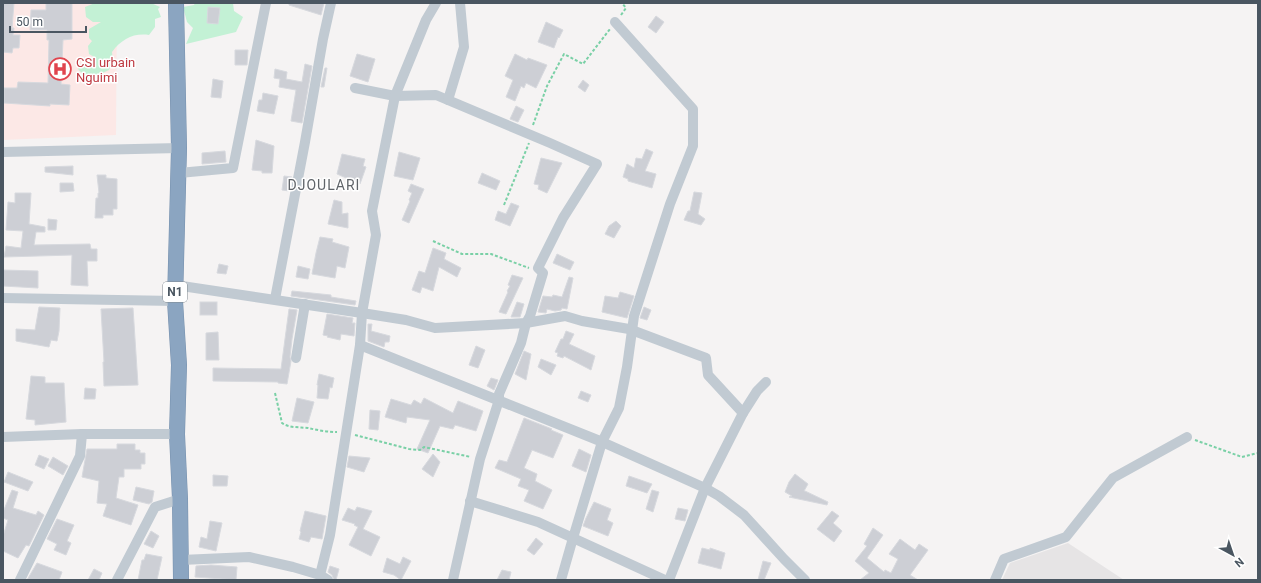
<svg xmlns="http://www.w3.org/2000/svg" width="1261" height="583" font-family="Roboto,sans-serif">
  <style>
    .education { fill: #e6e4e5 }
    .medical { fill: #fce8e6 }
    .green { fill: #c3f1d5 }
    .building { fill: #cdcfd5; stroke: #d7d9de }
    .lines { fill: none; stroke-linecap: round; stroke-linejoin: round }
    .highway-casing { stroke: #7690ad; stroke-width: 16 }
    .path { stroke: #7ad0a6; stroke-width: 2; stroke-dasharray: 3 2; stroke-linecap: butt }
    .minor { stroke: #c1cad2; stroke-width: 10 }
    .highway { stroke: #8ba5c1; stroke-width: 15 }
    .labels { text-anchor: middle; stroke-width: 3; stroke-linejoin: round; paint-order: stroke }
    .shield { fill: #fff; stroke: #808990; stroke-width: 1 }
    .shield-label { font-size: 12px; font-weight: bold; fill: #4a5661 }
    .health-label { font-size: 13px; fill: #be3a42; stroke: #fff; text-anchor: start }
    .neighbourhood-label { font-size: 14px; letter-spacing: 1px; fill: #5f6368; stroke: #fff }
  </style>
  <rect width="100%" height="100%" fill="#f5f3f3"/>
  <!-- education -->
  <polygon class="education" points="1068,543 1124,580 1002,580 1010,563"/>
  <!-- medical -->
  <polygon class="medical" points="3,3 117,3 116,135 3,140"/>
  <!-- green -->
  <g class="green">
    <path d="M95,3h56l9,4 -2,2 3,8 -6,2v8l-6,8c-16,-2 -27,4 -37,17l1,10 -4,8 -21,10 -10,-11 7,-6 11,-5 -7,-4 -1,-8 4,-5 -3,-3v-9l12,-7h-8l-7,-5 -1,-10z"/>
    <polygon points="195,3 233,3 234,11 243,17 236,32 186,44 193,28 187,22 183,7 194,5"/>
  </g>
  <!-- building -->
  <g class="building">
    <polygon points="3,3 14,3 12,28 14,28 13,35 20,35 19,48 13,48 12,53 3,52"/>
    <polygon points="46,3 72,3 72,39 63,40 61,84 70,85 69,105 50,104 50,106 4,103 4,88 17,88 18,82 48,83 49,40 47,40 47,30 30,30 31,10 46,10"/>
    <polygon points="289,3 324,3 321,15 289,5"/>
    <polygon points="208,7 220,8 218,24 207,23"/>
    <polygon points="656,16 664,22 656,33 648,27"/>
    <polygon points="546,22 563,30 559,38 558,37 554,48 538,42"/>
    <polygon points="235,50 248,50 247,65 235,65"/>
    <polygon points="357,54 375,59 368,82 350,76"/>
    <polygon points="515,54 527,60 528,58 547,65 536,88 526,83 524,88 521,86 515,101 506,97 513,80 505,76"/>
    <polygon points="305,64 312,66 302,123 291,121 296,90 279,87 280,79 274,78 275,69 287,72 286,79 302,82"/>
    <polygon points="325,68 327,68 324,87 321,87"/>
    <polygon points="213,79 223,81 221,98 211,97"/>
    <polygon points="583,80 589,85 585,92 578,87"/>
    <polygon points="263,93 278,96 274,114 257,111 259,100 262,100"/>
    <polygon points="516,106 524,110 518,122 510,119"/>
    <polygon points="256,140 274,146 272,173 262,173 262,171 252,170"/>
    <polygon points="646,149 653,152 645,171 656,174 652,188 628,181 628,179 623,177 627,164 634,168 636,158 642,159"/>
    <polygon points="225,151 226,162 202,164 202,153"/>
    <polygon points="399,152 420,158 413,180 394,176"/>
    <polygon points="342,154 365,159 363,166 366,167 360,184 337,174"/>
    <polygon points="541,158 562,163 547,193 538,189 539,185 534,184"/>
    <polygon points="73,166 73,175 45,172 45,167"/>
    <polygon points="482,173 500,181 496,190 478,183"/>
    <polygon points="97,175 106,175 106,178 117,179 117,209 113,209 113,215 103,215 103,218 95,218 96,198 98,198 98,193 99,193"/>
    <polygon points="284,176 292,177 289,191 282,190"/>
    <polygon points="60,183 73,183 74,191 60,192"/>
    <polygon points="411,184 424,189 409,223 402,220 410,201 409,200 412,193 408,191"/>
    <polygon points="694,192 702,193 698,214 705,219 701,225 684,220 688,211 690,211"/>
    <polygon points="15,193 31,193 29,224 45,227 45,232 36,232 34,245 90,244 91,249 97,249 97,261 87,261 88,286 71,285 72,255 4,257 6,246 21,248 23,231 6,230 8,202 15,203"/>
    <polygon points="334,200 342,202 342,214 348,213 348,228 328,224"/>
    <polygon points="511,203 519,206 510,226 495,220 498,211 506,214"/>
    <polygon points="48,219 57,220 56,230 48,230"/>
    <polygon points="616,221 621,226 614,238 605,234 609,226"/>
    <polygon points="320,237 333,239 332,242 349,247 345,268 337,266 335,278 312,274 316,253"/>
    <polygon points="433,248 446,253 444,259 461,268 457,277 439,267 433,291 422,287 420,293 412,290 419,271 425,273"/>
    <polygon points="557,254 574,262 570,270 553,263"/>
    <polygon points="219,264 228,266 226,274 217,273"/>
    <polygon points="298,266 310,269 308,279 296,277"/>
    <polygon points="3,270 38,271 38,288 3,286"/>
    <polygon points="512,275 523,278 506,314 499,312 508,292 507,291 510,286 508,285"/>
    <polygon points="569,277 573,278 567,309 562,308 561,310 555,311 547,309 546,313 538,312 543,296 552,297 553,295 562,297"/>
    <polygon points="292,291 331,295 331,297 356,301 355,305 291,296"/>
    <polygon points="620,292 634,296 627,318 602,312 605,296 618,298"/>
    <rect x="200" y="302" width="17" height="13"/>
    <polygon points="517,302 524,304 520,317 511,317"/>
    <polygon points="39,307 60,308 59,331 57,341 51,340 49,347 16,341 16,329 35,330"/>
    <polygon points="644,307 651,310 647,320 640,318"/>
    <polygon points="133,308 138,385 104,386 103,362 104,362 101,309"/>
    <polygon points="289,309 297,310 292,339 290,357 291,361 287,384 278,383 278,382 213,381 213,368 281,369"/>
    <polygon points="327,314 353,318 352,323 355,323 354,336 341,334 340,340 327,337 328,336 323,335"/>
    <polygon points="368,324 372,324 371,331 390,336 389,342 385,342 384,347 368,341"/>
    <polygon points="566,331 574,334 569,344 595,356 591,370 564,356 563,358 557,356 558,353 555,352 561,339 563,339"/>
    <polygon points="218,332 219,360 206,360 206,333"/>
    <polygon points="476,346 485,350 478,368 469,365"/>
    <polygon points="524,351 531,354 526,380 515,374"/>
    <polygon points="541,359 556,365 551,375 538,367"/>
    <polygon points="319,374 334,378 332,388 330,387 328,399 317,398 318,385 317,385"/>
    <polygon points="31,376 45,377 45,383 64,383 66,422 35,425 35,420 26,419"/>
    <polygon points="491,378 498,380 494,390 487,386"/>
    <polygon points="85,388 96,389 95,399 84,399"/>
    <polygon points="581,391 591,395 588,402 578,398"/>
    <polygon points="297,398 314,402 308,423 292,421"/>
    <polygon points="424,398 453,413 458,401 483,411 476,431 455,425 453,429 440,426 428,453 417,449 430,420 407,417 406,423 385,417 391,399 411,405 414,400 421,404"/>
    <polygon points="370,410 380,411 378,430 369,429"/>
    <polygon points="524,418 552,429 551,430 563,435 553,458 532,450 524,468 537,474 535,481 552,490 543,509 524,501 529,490 518,486 521,479 495,468 499,460 507,462"/>
    <polygon points="117,444 135,444 135,450 140,450 140,453 145,453 145,464 141,464 141,469 124,469 124,477 119,477 116,498 138,505 131,525 103,516 107,504 97,503 99,481 82,477 87,449 117,449"/>
    <polygon points="579,449 591,455 586,472 572,466"/>
    <polygon points="433,454 440,462 433,477 422,469"/>
    <polygon points="39,455 49,459 44,469 35,465"/>
    <polygon points="349,456 370,458 364,472 347,467"/>
    <polygon points="53,457 68,466 63,475 48,466"/>
    <polygon points="8,472 33,482 28,491 4,482"/>
    <polygon points="795,474 808,484 804,491 805,491 828,502 827,505 789,497 792,496 785,492 789,482"/>
    <polygon points="213,475 228,476 227,486 213,486"/>
    <polygon points="629,476 652,484 647,493 626,486"/>
    <polygon points="136,487 154,491 152,502 149,504 133,500"/>
    <polygon points="12,490 18,492 13,508 36,515 38,511 44,515 29,546 26,545 18,558 3,551 3,536 8,520 3,518 3,512"/>
    <polygon points="652,490 659,492 653,512 646,509"/>
    <polygon points="594,502 611,509 607,520 613,523 608,536 583,526 586,518"/>
    <polygon points="357,507 372,511 363,529 380,537 371,556 349,545 358,527 354,525 355,524 342,520 348,508 355,511"/>
    <polygon points="678,508 688,510 685,521 675,519"/>
    <polygon points="305,511 326,516 322,539 311,537 309,542 299,539 301,532 300,531"/>
    <polygon points="832,511 839,516 833,523 842,531 834,542 817,529"/>
    <polygon points="57,519 74,525 67,541 71,543 66,555 54,550 57,544 47,539"/>
    <polygon points="210,521 222,523 216,551 199,547 201,537 207,539"/>
    <polygon points="873,528 883,535 867,558 884,572 885,570 891,573 898,559 889,554 900,539 915,550 919,544 928,550 910,575 918,580 860,580 869,573 855,561 867,546 864,544"/>
    <polygon points="151,531 159,536 153,548 144,544"/>
    <polygon points="536,538 543,544 534,555 527,550"/>
    <polygon points="702,548 710,550 710,548 725,553 721,569 698,563"/>
    <polygon points="146,554 162,557 157,580 138,580 142,560 144,560"/>
    <polygon points="403,557 411,561 401,580 394,575 383,572 387,558 400,564"/>
    <polygon points="763,561 771,563 764,580 758,580"/>
    <polygon points="37,563 62,572 59,580 27,580"/>
    <polygon points="211,565 237,567 236,580 195,577 196,566"/>
    <polygon points="330,566 339,569 336,580 334,580 332,575 328,572"/>
    <polygon points="94,569 102,573 99,580 88,580"/>
    <polygon points="502,570 511,572 509,580 497,580"/>
  </g>
  <g class="lines">
    <!-- highway casing -->
    <g class="highway-casing">
      <polyline id="highway" points="176,3 179,148 175,301 179,365 177,434 180,499 181,580"/>
    </g>
    <!-- path -->
    <g class="path">
      <polyline points="621,15 626,8 622,3"/>
      <polyline points="533,125 547,86 564,54 583,64 610,29"/>
      <polyline points="504,205 529,143"/>
      <polyline points="433,241 462,254 491,254 529,268"/>
      <path d="M275,393l7,30c7,5 17,4 26,5 9,2 19,4 29,4"/>
      <polyline points="355,435 409,449 420,450 424,447 471,457"/>
      <polyline points="1195,440 1242,457 1258,453"/>
    </g>
    <!-- minor -->
    <g class="minor">
      <polyline points="355,88 395,96 436,95 550,143 597,164 563,218 538,268 543,273 530,316 526,323 521,343 499,394 499,400 480,459 453,580"/>
      <polyline points="448,100 464,47 460,3"/>
      <polyline points="3,152 179,148"/>
      <polyline points="179,173 233,168 266,3"/>
      <polyline points="175,285 362,313 406,320 435,328 526,323 565,316 582,321 629,329 706,358 708,375 743,413"/>
      <polyline points="3,298 175,301"/>
      <polyline points="275,299 305,142 323,39 331,3"/>
      <polyline points="360,345 600,441 705,488 719,496 744,515 784,559 805,580"/>
      <polyline points="296,358 305,304"/>
      <polyline points="3,437 82,434 177,434"/>
      <polyline points="470,501 538,522 665,580"/>
      <polyline points="181,560 249,557 293,567 320,575 328,580"/>
      <polyline points="320,575 330,535 360,345 362,313 376,235 372,211 395,96 426,20 436,3"/>
      <polyline points="20,580 80,456 82,434"/>
      <polyline points="117,580 155,507 180,499"/>
      <polyline points="561,580 573,538 602,442 619,408 627,367 634,316 670,204 693,146 693,109 615,22"/>
      <polyline points="669,580 705,488 743,413 757,391 766,382"/>
      <polyline points="995,580 1004,559 1066,537 1113,478 1187,437"/>
    </g>
    <!-- highway -->
    <use href="#highway" class="highway"/>
  </g>
  <!-- icons -->
  <defs>
    <g id="hospital-ring" transform="scale(1.15)"><circle r="9.5" fill="#fff" stroke="#e0444e" stroke-width="1.5"/><path d="M-5-5h3v3.5h4V-5h3V5h-3V1.5h-4V5h-3Z" fill="#e0444e"/></g>
  </defs>
  <g fill-rule="evenodd">
    <use href="#hospital-ring" x="60" y="69"/>
  </g>
  <g class="labels">
    <!-- shield labels -->
    <rect class="shield" x="163" y="282" width="24" height="20" rx="3"/>
    <g class="shield-label">
      <text x="175" y="296">N1</text>
    </g>
    <!-- health labels -->
    <g class="health-label">
      <text x="76" y="67">CSI urbain<tspan x="76" dy="15">Nguimi</tspan></text>
    </g>
    <!-- neighbourhood labels -->
    <g class="neighbourhood-label">
      <text x="324" y="190">DJOULARI</text>
    </g>
  </g>
  <!-- border -->
  <rect width="1261" height="583" fill="none" stroke="#4a5661" stroke-width="8"/>
  <!-- north arrow -->
  <g transform="translate(1233 555) rotate(140)" stroke="#ffffff" stroke-width="3" paint-order="stroke">
  <path d="M0-3L7 15L0 10L-7 15Z" fill="#4a5661"/>
  <text y="-6" font-size="11" font-weight="bold" text-anchor="middle" fill="#4a5661">N</text>
  </g>
  <!-- scale -->
  <path d="M10 26v6h76v-6" fill="none" stroke="#4a5661" stroke-width="2"/>
  <text x="16" y="26" font-size="12" fill="#4a5661" stroke="#ffffff" stroke-width="3" paint-order="stroke">50 m</text>
</svg>
